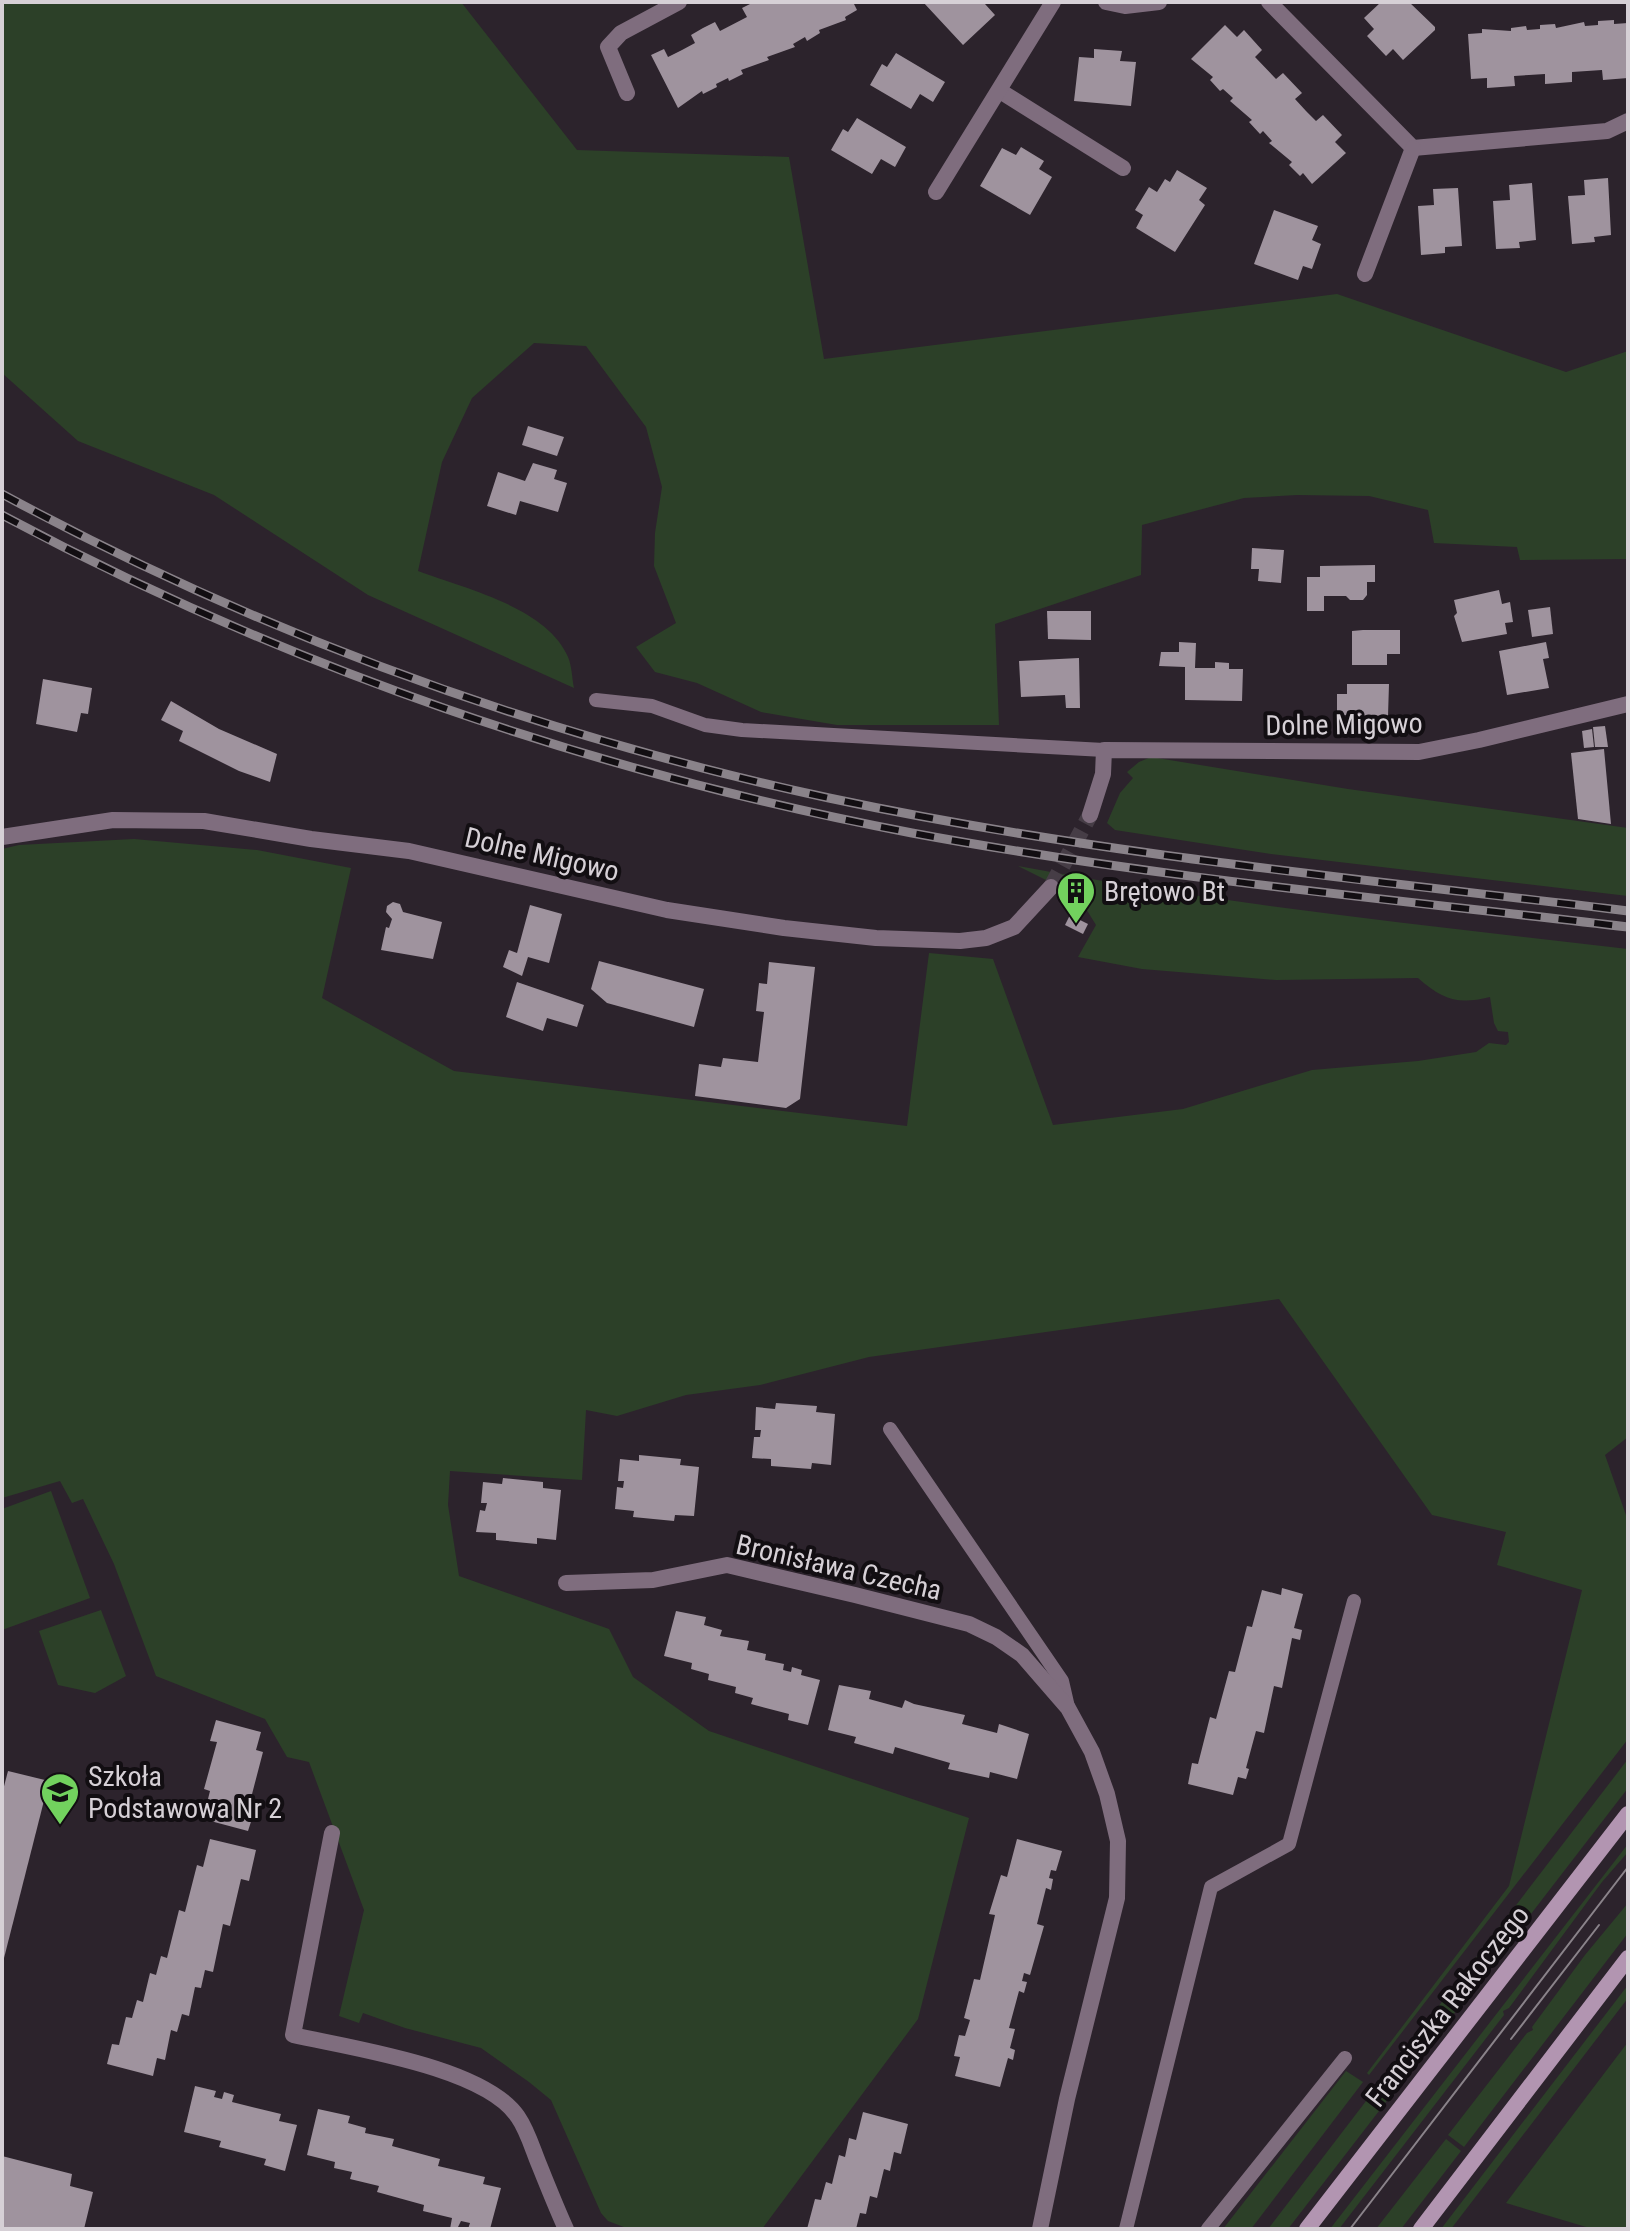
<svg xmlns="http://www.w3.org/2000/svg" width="1630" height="2231" font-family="'Roboto Condensed',sans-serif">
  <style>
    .green { fill: #2c4028 }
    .building { fill: #9f939e }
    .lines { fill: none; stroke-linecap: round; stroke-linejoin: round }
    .street-tunnel { stroke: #463d46; stroke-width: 16; stroke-dasharray: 16 8; stroke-linecap: butt }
    .lane { stroke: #7f6d7e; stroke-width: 14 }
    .street { stroke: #7f6d7e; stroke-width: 16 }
    .secondary { stroke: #b295b1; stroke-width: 16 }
    .tram { stroke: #8a838a; stroke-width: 2 }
    .rail-casing { stroke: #8a838a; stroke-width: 9 }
    .rail { stroke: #120e12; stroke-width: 6; stroke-dasharray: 18; stroke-linecap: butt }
    .labels { text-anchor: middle; stroke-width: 8; stroke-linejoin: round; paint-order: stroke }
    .street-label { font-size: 28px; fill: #d6d0d6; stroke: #120e12 }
    .poi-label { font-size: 28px; fill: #d6d0d6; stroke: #120e12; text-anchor: start }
  </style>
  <rect width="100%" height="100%" fill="#2c232c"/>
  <!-- green -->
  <g class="green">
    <path d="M2,2h459l116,148 212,7 35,202 513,-65 229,78 62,-21v208l-108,1 -3,-13 -83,-4 -6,-33 -59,-14 -72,-1 -53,3 -102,27 -1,50 -146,49 4,101h-162l-76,-13 -64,-29 -42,-11 -19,-25 40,-24 -22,-57 1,-33 7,-46 -16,-60 -60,-81 -52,-3 -62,55 -30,64 -24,109c45,17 129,36 150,86 4,9 4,22 6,31l-206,-93 -154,-100 -136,-54 -76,-68z"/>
    <polygon points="1151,757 1348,789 1628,828 1628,896 1271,854 1115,830 1107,823 1120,793 1133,778 1127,772 1139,762"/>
    <path d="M134,839l123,11 94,18 -29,130 132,73 453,55 22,-173 64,6 60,166 130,-16 129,-39 106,-9 58,-9 13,-9 17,2 3,-3 -1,-10 -10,-1 -4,-8 -4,-26c-32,8 -47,3 -72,-19l-142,2 -134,-11 -64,-12 18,-32 -18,-29 -60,-30c202,38 406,59 610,83v488l-23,18 23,66v218l-259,336 -2,-2 142,-187 73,-296 -85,-25 9,-33 -74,-17 -153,-216 -410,58 -109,28 -74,10 -69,21 -31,-6 -4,70 -132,-9 -2,34 11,71 150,53 24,48 76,54 260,87 -51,201 -156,210h-133l-21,-8 -7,-8 -50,-113 -22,-18 -48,-34 -76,-20 -42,-15 -4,10 -20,-7 25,-106 -55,-148 -22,-5 -22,-38 -109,-43 -42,-112 -31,-65 -11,4 -12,-22 -58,17v-649l17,-4z"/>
    <polygon points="51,1491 90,1598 2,1630 2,1509"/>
    <polygon points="101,1610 126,1676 95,1693 58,1685 39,1631"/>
    <polygon points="1628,1759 1628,1788 1288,2229 1268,2229"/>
    <polygon points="1628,1844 1628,1852 1602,1882 1509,2008 1503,2011 1504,2015 1339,2229 1330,2229"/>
    <polygon points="1628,1903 1628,1933 1464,2147 1448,2135 1527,2033 1533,2030 1532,2027 1585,1955"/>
    <polygon points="1628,1985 1628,1998 1451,2229 1441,2229"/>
    <polygon points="1628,2042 1628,2229 1593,2229 1506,2203"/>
    <polygon points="1346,2071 1363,2082 1251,2229 1223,2229"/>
    <polygon points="1446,2139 1461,2151 1401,2229 1376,2229"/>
  </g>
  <!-- building -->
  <g class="building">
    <polygon points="754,2 853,2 857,10 845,17 846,20 819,30 820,33 807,41 805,37 793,44 795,47 767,57 769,60 741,70 743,74 729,81 728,78 716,84 717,87 703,94 702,91 678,108 651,55 664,49 668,57 682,50 695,43 691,35 703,28 715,22 720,31 747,17 742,8"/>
    <polygon points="923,2 987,2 985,4 995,15 963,45"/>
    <polygon points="1381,2 1409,2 1435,27 1435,30 1403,60 1393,49 1386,56 1367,36 1374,29 1364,18"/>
    <polygon points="1614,20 1614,24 1628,23 1628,78 1603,80 1602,70 1572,72 1572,82 1545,84 1545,74 1529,75 1514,76 1515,86 1487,88 1487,78 1471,79 1468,34 1482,33 1482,29 1511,31 1511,28 1526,26 1527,30 1540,29 1540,25 1555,24 1556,28 1584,22 1585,26 1598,25 1598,21"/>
    <polygon points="1225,25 1237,37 1244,30 1262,50 1255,57 1276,79 1283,73 1302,93 1295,99 1306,111 1316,121 1323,115 1342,135 1335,142 1346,153 1312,184 1303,173 1300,176 1289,165 1292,162 1269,143 1272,141 1263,131 1260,134 1249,122 1252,120 1230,101 1233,98 1223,89 1220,91 1210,80 1213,77 1191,59"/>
    <polygon points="1094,49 1122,51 1120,61 1136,62 1131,106 1074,101 1079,57 1094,58"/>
    <polygon points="896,53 945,82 933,102 920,94 911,109 870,85 882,64 887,67"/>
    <polygon points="857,118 906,147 895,167 881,159 872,174 831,150 843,129 848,132"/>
    <polygon points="1021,147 1044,161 1039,169 1052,177 1030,215 980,186 1002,148 1016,155"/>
    <polygon points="1177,170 1207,188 1199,200 1205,205 1175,252 1136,228 1143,215 1135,210 1149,187 1157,192 1165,179 1170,182"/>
    <polygon points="1608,178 1611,235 1594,237 1595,242 1572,244 1568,196 1585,195 1584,180"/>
    <polygon points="1532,183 1536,240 1519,242 1520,248 1496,249 1493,201 1510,200 1509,185"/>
    <polygon points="1458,188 1462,246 1445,247 1445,253 1421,255 1418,206 1434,205 1433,189"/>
    <polygon points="1274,210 1318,226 1312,240 1321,244 1312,269 1303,266 1298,280 1254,264"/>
    <polygon points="528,426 564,437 557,456 522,445"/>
    <polygon points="533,463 557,470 554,479 567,483 558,512 520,501 516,515 487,506 498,472 525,481"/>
    <polygon points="1252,548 1284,550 1281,583 1258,581 1259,569 1251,569"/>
    <polygon points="1375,565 1375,582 1367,582 1367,595 1363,600 1350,600 1346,596 1324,596 1324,611 1307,611 1307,577 1320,577 1320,566"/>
    <polygon points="1499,590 1502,604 1510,602 1513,622 1505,623 1507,634 1462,642 1454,616 1457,613 1454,600"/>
    <polygon points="1550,607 1553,634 1532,637 1528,610"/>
    <polygon points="1047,611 1091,611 1091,640 1048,639"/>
    <polygon points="1363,630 1400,630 1400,654 1387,654 1387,665 1352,665 1352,631"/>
    <polygon points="1179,642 1196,643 1195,668 1215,668 1215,662 1229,663 1229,669 1243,669 1242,701 1185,700 1185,667 1159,666 1161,652 1179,652"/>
    <polygon points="1546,642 1549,658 1543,659 1549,688 1507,695 1499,651"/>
    <polygon points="1079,658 1080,708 1066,708 1065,695 1021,697 1019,661"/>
    <polygon points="43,679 92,688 88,714 81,713 77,732 36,724"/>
    <polygon points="1347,684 1389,684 1388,716 1337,715 1337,694 1347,694"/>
    <polygon points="171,701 219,729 277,754 270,782 239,771 179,741 183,731 161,720"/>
    <polygon points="1605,726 1608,747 1595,747 1593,727"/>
    <polygon points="1592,729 1594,747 1584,748 1582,731"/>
    <polygon points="1604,749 1611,824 1578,819 1571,753"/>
    <polygon points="393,902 400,904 403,912 442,922 433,959 381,950 386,927 389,928 392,919 386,912 387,906"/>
    <polygon points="530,905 562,914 549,963 528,957 522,976 503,967 509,950 517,953"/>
    <polygon points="1070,915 1088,924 1083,934 1065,925"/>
    <polygon points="599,961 704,989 694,1027 607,1003 591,989"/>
    <polygon points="769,962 815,967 800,1099 786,1108 695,1096 699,1064 721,1067 723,1058 758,1062 764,1012 756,1011 759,983 767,984"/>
    <polygon points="517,982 584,1005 577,1027 547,1018 543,1031 506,1017"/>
    <polygon points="776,1403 817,1406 816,1412 835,1414 831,1465 812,1463 811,1469 771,1466 771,1459 752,1458 754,1437 760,1437 761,1430 755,1430 756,1407 775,1409"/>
    <polygon points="639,1455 681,1459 680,1465 699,1467 694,1516 675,1515 674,1521 633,1517 634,1511 615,1509 617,1487 623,1488 624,1481 618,1481 620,1459 639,1461"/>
    <polygon points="503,1478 543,1482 543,1488 561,1490 556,1540 537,1538 537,1544 496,1540 496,1533 476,1532 480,1510 485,1511 487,1503 481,1503 483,1482 502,1484"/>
    <polygon points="1282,1588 1303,1594 1294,1628 1302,1630 1300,1640 1292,1638 1282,1688 1274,1686 1264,1733 1256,1731 1246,1768 1249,1769 1246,1779 1238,1777 1233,1795 1188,1784 1192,1763 1198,1764 1210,1717 1216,1719 1229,1671 1235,1672 1247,1626 1252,1627 1262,1590 1281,1595"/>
    <polygon points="676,1611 706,1617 704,1625 722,1630 720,1636 749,1641 747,1650 766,1654 765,1660 784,1664 783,1670 791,1672 792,1667 802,1670 801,1675 820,1680 808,1725 788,1720 789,1714 751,1704 753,1698 735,1693 736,1687 708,1680 709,1674 691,1669 692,1663 664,1656"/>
    <polygon points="839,1685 871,1691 869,1699 902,1708 905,1700 914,1704 965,1715 962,1724 997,1733 999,1724 1029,1734 1017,1779 990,1772 989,1778 948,1769 950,1763 895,1747 893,1754 854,1743 856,1737 828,1730"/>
    <polygon points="216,1720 261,1732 256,1750 263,1752 251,1798 258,1800 248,1831 203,1819 210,1791 204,1789 217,1742 210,1741"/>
    <polygon points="8,1771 49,1781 3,1962 2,1794"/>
    <polygon points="210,1839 256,1850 249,1881 241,1879 230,1926 223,1924 213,1972 205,1970 201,1988 195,1987 189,2016 182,2014 177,2032 171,2030 165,2060 157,2058 153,2076 107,2064 112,2044 119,2045 126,2017 132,2018 137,2000 143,2002 150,1973 156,1975 161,1956 167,1958 179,1910 185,1912 197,1865 203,1867"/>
    <polygon points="1017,1839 1062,1851 1056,1871 1051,1870 1049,1878 1053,1879 1051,1890 1046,1888 1037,1924 1044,1926 1030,1975 1024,1973 1022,1981 1027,1982 1024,1993 1019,1991 1009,2028 1015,2029 1010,2048 1015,2050 1013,2060 1008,2058 1000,2087 955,2076 960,2057 954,2056 959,2035 965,2036 970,2020 964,2018 974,1979 980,1980 995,1915 989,1914 1001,1875 1007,1877"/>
    <polygon points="195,2086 216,2091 214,2097 222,2099 224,2092 234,2095 232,2102 281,2114 279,2121 297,2125 285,2171 264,2165 266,2159 219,2147 221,2141 184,2132"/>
    <polygon points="318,2109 350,2116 348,2123 366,2128 365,2133 394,2139 392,2146 440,2159 438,2166 485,2177 483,2184 501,2188 490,2229 468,2229 470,2223 461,2221 457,2229 450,2229 452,2218 423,2211 424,2205 377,2192 379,2186 350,2179 352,2172 334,2168 335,2162 307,2155"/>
    <polygon points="863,2112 908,2124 901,2154 894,2152 890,2171 884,2169 877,2198 870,2196 866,2214 860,2213 856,2229 807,2229 815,2199 821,2200 826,2182 832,2184 839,2155 845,2157 849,2138 856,2140"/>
    <polygon points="2,2156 72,2174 70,2186 93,2192 84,2229 2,2229"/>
  </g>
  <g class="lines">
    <!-- street-tunnel -->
    <polyline class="street-tunnel" points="1051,887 1090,815"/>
    <!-- lane -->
    <g class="lane">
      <polyline points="596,700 652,706 705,725 742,730 1104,750"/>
      <polyline points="890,1429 1062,1681 1068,1707"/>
      <polyline points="1126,2229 1211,1887 1289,1844 1354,1601"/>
      <polyline points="1208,2229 1345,2058"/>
    </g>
    <!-- street -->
    <g class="street">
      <polyline points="1106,2 1125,6 1159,2"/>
      <polyline points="1269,2 1413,148 1607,131 1628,121"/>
      <polyline points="1000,91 1123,168"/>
      <polyline points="627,93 608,47 621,33 679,2"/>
      <polyline points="936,192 1053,2"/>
      <polyline points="1365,274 1413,148"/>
      <polyline points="1090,815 1103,774 1104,750 1419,752 1479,740 1628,704"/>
      <polyline points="2,837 113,820 204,821 311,839 409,851 667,910 784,928 876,938 960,941 986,938 1014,927 1051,887"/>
      <polyline points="566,1583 653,1580 727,1565 855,1595 969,1624 996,1637 1022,1655 1068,1708 1092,1752 1107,1794 1118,1841 1117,1898 1067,2099 1040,2229"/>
      <path d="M332,1833l-39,202c57,13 192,32 225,82 9,13 14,30 20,45 9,22 18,45 28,67"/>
    </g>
    <!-- secondary -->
    <g class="secondary">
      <polyline points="1307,2229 1628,1814"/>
      <polyline points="1421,2229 1628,1958"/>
    </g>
    <!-- tram -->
    <g class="tram">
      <polyline points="1511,2039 1599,1925"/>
      <polyline points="1350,2229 1628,1867"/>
    </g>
    <!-- rail casing -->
    <g class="rail-casing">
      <g id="rail">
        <path d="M2,494c259,140 539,242 827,304 263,56 532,81 799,113"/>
        <path d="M2,515c284,152 594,258 910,318 237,44 477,66 716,94"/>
      </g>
    </g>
    <!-- rail -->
    <use href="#rail" class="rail"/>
  </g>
  <!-- icons -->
  <defs>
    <g id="building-pin" transform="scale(2)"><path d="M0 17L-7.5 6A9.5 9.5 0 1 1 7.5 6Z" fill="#72d25e" stroke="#120e12"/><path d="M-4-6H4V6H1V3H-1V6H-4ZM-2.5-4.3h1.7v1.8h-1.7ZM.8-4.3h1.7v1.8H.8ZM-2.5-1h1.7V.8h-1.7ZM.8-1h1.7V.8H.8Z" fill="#111"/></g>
    <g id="school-pin" transform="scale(2)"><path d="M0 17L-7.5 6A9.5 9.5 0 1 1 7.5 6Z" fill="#72d25e" stroke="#120e12"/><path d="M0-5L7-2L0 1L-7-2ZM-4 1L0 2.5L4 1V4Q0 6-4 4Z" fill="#111"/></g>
  </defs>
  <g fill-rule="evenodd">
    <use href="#building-pin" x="1076" y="891"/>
    <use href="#school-pin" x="60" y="1792"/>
  </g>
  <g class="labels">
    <!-- street labels -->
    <g class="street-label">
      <text transform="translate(1344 724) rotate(-1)" y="10">Dolne Migowo</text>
      <text transform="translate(542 854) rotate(13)" y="10">Dolne Migowo</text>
      <text transform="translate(839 1567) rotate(13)" y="10">Bronisława Czecha</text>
      <text transform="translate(1447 2006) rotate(-52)" y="10">Franciszka Rakoczego</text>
    </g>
    <!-- poi labels -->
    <g class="poi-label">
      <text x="1104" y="901">Brętowo Bt</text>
      <text x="88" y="1786">Szkoła<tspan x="88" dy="32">Podstawowa Nr 2</tspan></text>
    </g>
  </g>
  <!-- border -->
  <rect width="1630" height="2231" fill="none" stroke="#d6d0d6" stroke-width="8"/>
</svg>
